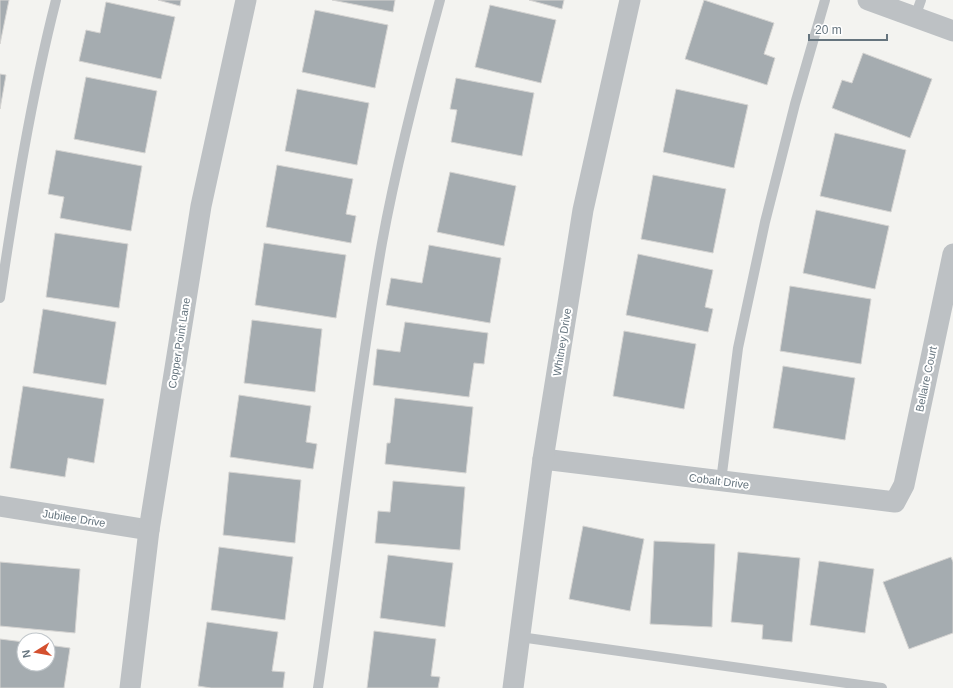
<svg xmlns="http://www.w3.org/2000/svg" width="953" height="688" font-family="Arial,sans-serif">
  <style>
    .building { fill: #a5acb0; stroke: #d5d4d2 }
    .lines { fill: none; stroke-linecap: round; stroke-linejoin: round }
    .service { stroke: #bdc1c4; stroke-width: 10 }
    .minor { stroke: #bdc1c4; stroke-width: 21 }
    .labels { text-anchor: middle; stroke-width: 4; stroke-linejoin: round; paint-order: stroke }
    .street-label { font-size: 11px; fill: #65747e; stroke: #fff }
  </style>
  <rect width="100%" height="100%" fill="#f3f3f0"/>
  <!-- building -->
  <g class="building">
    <polygon points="0,0 9,0 0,44"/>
    <polygon points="158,0 181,0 180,6"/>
    <polygon points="332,0 395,0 393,12"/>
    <polygon points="529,0 564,0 562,9"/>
    <polygon points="704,0 774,23 764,54 775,58 767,85 685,59"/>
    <polygon points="106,2 175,17 161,79 79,61 86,30 100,33"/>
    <polygon points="490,5 556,20 541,83 475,67"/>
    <polygon points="315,10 388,25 375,88 302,72"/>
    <polygon points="863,53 932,79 910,138 832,108 842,80 852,83"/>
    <polygon points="0,74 6,75 0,109"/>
    <polygon points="86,77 157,91 145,153 74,139"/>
    <polygon points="456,78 534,93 522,156 451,142 457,110 450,109"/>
    <polygon points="297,89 369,103 357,165 285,151"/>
    <polygon points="676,89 748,105 734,168 663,152"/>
    <polygon points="835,133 906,150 891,212 820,196"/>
    <polygon points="56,150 142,166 131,231 60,218 64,197 48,194"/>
    <polygon points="277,165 353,179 346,214 356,216 351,243 266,227"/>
    <polygon points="450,172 516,186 504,246 437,232"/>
    <polygon points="653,175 726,189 713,253 641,239"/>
    <polygon points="816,210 889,226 875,289 803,273"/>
    <polygon points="55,233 128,244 119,308 46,297"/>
    <polygon points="264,243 346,255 336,318 255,305"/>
    <polygon points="429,245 501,258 490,323 386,305 391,278 422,283"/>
    <polygon points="638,254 713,270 705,307 713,309 708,332 626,315"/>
    <polygon points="790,286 871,299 861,364 780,351"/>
    <polygon points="43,309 116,322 106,385 33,373"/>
    <polygon points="252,320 322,329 315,392 244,383"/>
    <polygon points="405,322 488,333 484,364 474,363 469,397 373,385 377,349 400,352"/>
    <polygon points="624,331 696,344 684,409 613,396"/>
    <polygon points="783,366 855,378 845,440 773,428"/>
    <polygon points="23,386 104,399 94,463 68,458 65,477 10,468"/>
    <polygon points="239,395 311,406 306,442 317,444 313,469 230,457"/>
    <polygon points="395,398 473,407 466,473 385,464 387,443 390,443"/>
    <polygon points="229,472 301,480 295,543 223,535"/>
    <polygon points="393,481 465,487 460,550 375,543 378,511 390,512"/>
    <polygon points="583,526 644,539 630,611 569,599"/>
    <polygon points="654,541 715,544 712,627 650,624"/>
    <polygon points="219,547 293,557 285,620 211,610"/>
    <polygon points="738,552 800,558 792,642 762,639 763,625 731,622"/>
    <polygon points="388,555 453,563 445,627 380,618"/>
    <polygon points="951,557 953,562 953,633 909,649 883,582"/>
    <polygon points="819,561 874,569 865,633 810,625"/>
    <polygon points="0,562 80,569 75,633 0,626"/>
    <polygon points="207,622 278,632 272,671 285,672 283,688 211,688 198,686"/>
    <polygon points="374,631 436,639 431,676 440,677 438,688 367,688"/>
    <polygon points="0,639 24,642 24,664 48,664 48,645 70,648 64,688 0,688"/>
  </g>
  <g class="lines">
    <!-- service -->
    <g class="service">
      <polyline points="915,17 921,0"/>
      <path d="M0,298c15,-100 31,-200 56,-298"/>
      <polyline points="721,481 738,348 765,222 795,104 825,0"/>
      <polyline points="520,637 882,688"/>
      <path d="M318,688c22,-148 38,-298 64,-445 15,-82 36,-163 58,-243"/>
    </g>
    <!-- minor -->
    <g class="minor">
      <polyline points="868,0 953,31"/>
      <polyline points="543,459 895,502 904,485 953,254"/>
      <polyline points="0,506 149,530"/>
      <polyline points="130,688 149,530 201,206 246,0"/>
      <polyline points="513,688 543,459 583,210 630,0"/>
    </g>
  </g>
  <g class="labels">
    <!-- street labels -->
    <g class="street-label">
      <text transform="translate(562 342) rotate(-81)" y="4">Whitney Drive</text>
      <text transform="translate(179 343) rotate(-81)" y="4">Copper Point Lane</text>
      <text transform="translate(926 379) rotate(-78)" y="4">Bellaire Court</text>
      <text transform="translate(719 481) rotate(7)" y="4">Cobalt Drive</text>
      <text transform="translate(74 518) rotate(9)" y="4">Jubilee Drive</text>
    </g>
  </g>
  <!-- north arrow -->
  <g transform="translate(36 652) rotate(259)"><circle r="19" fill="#ffffff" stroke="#c1c7cb"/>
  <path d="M0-3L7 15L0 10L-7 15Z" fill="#d4502f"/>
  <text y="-6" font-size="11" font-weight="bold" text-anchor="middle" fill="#65747e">N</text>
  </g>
  <!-- scale -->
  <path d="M809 34v6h78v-6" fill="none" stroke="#65747e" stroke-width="2"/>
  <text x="815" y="34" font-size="12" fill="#65747e" stroke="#ffffff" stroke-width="3" paint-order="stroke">20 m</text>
</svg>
